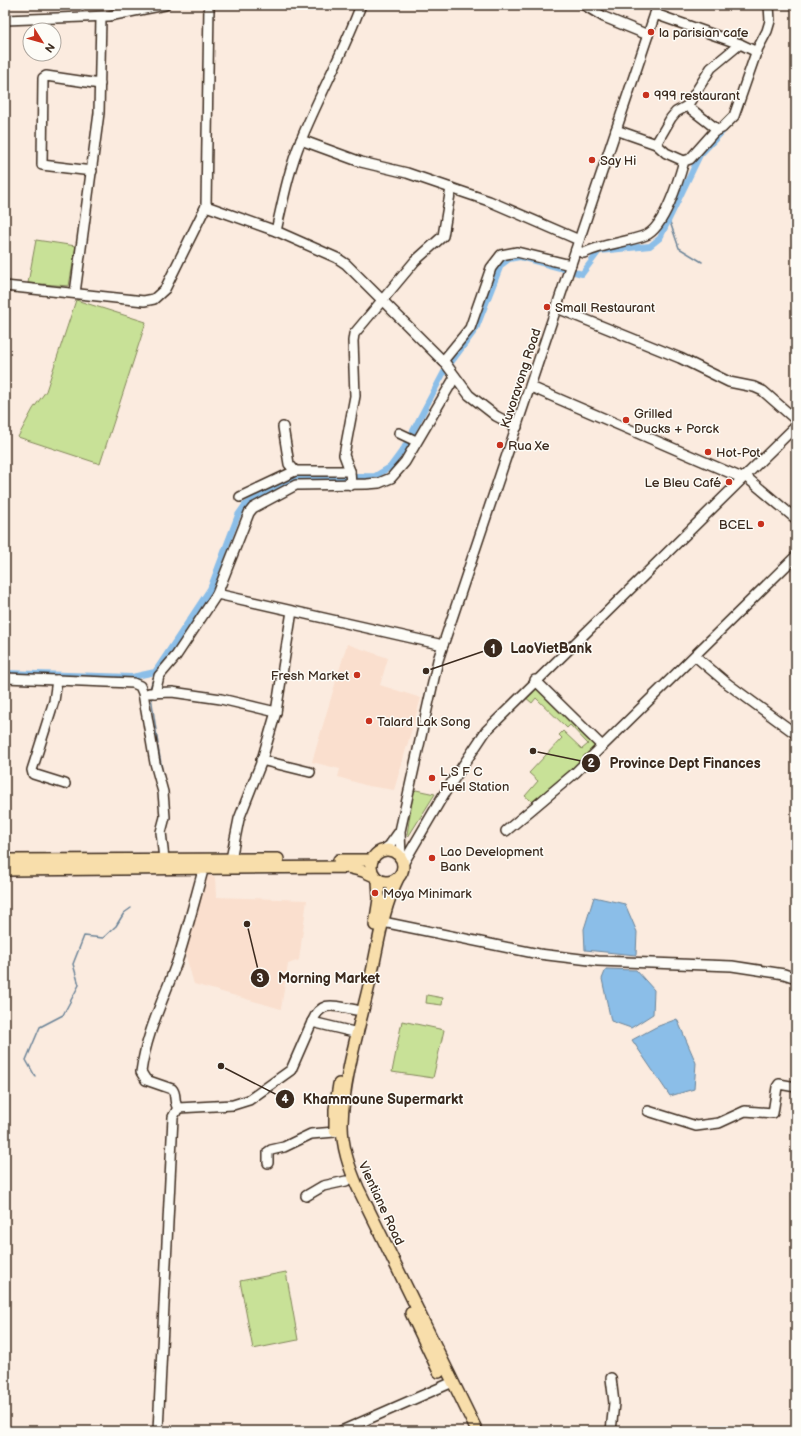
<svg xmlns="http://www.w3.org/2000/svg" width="801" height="1436" font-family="'Balsamiq Sans',sans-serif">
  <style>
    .built { fill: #fadfce }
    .green { fill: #c8e197; stroke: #82865a }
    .water { fill: #8bbee8; stroke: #6b8397 }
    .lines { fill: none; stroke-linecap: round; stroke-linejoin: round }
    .stream { stroke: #6b8397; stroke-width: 1.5 }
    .canal { stroke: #8bbee8; stroke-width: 6 }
    .minor-casing { stroke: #3b2a1e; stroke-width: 12 }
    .major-casing { stroke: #3b2a1e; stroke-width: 14 }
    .minor { stroke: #fdfcf7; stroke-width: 9 }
    .major { stroke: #f8deab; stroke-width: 11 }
    .poi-dot { fill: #c8321e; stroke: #fdfcf7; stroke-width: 1.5 }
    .labels { text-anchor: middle; stroke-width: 3; stroke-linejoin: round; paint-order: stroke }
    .poi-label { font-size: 13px; fill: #3b2a1e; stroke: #fdfcf7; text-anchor: start }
    .street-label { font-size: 13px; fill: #3b2a1e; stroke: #fdfcf7 }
    .leader { fill: none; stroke: #3b2a1e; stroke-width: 1.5 }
    .callout-dot { fill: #3b2a1e; stroke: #fdfcf7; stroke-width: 1.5 }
    .mark-label { font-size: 12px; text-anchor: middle; font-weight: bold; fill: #fff }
    .callout-label { font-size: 14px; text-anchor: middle; font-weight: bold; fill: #3b2a1e; stroke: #fdfcf7; stroke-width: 3; stroke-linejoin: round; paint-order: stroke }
  </style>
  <rect width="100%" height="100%" fill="#fbebdf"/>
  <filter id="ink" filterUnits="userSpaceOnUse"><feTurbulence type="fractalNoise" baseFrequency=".025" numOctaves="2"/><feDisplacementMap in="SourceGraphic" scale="8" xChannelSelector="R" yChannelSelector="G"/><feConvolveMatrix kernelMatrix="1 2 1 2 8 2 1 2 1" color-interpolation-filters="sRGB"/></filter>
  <g filter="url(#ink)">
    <!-- built -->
    <g class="built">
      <polygon points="347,644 388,658 380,685 421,698 394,790 368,786 338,777 340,769 312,762"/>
      <polygon points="204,874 215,877 216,897 307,900 299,960 288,964 281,1009 194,984 183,946"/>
    </g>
    <!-- green -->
    <g class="green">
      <polygon points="36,240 76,246 69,286 28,283"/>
      <polygon points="76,300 146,322 100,464 18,437 33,409 46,391"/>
      <polygon points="536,687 596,745 596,747 573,771 534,803 525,796 538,781 529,773 562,738 559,735 563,731 582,749 588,744 570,725 567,728 536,698 532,703 525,697"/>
      <polygon points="416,790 435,794 408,837 407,835 413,793"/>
      <polygon points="427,995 443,998 442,1005 426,1003"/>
      <polygon points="402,1021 444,1030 433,1078 392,1072"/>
      <polygon points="286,1272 298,1340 253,1349 240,1281"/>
    </g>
    <!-- water -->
    <g class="water">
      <polygon points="594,897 625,904 637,932 636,955 585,950 584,929"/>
      <polygon points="606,969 636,970 654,990 653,1014 631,1028 611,1021 602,979"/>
      <polygon points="677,1019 696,1063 694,1089 670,1096 632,1040 656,1027"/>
    </g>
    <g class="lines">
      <!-- stream -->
      <g class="stream">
        <polyline points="669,219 679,248 702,262"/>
        <polyline points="150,689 155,672"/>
        <polyline points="151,696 158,744"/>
        <polyline points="158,747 164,780"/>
        <polyline points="35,1076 26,1060 40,1027 63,1015 79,985 73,964 84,936 103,938 116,926 124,913 131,908"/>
      </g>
      <!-- canal -->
      <polyline class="canal" points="5,673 132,677 155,672 210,589 238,515 245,505 282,484 298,478 375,476 390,467 404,448 444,372 476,329 501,265 509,259 520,257 582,274 599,251 650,246 660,238 700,155 725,129"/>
      <!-- minor casing -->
      <g class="minor-casing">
        <g id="minor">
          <polyline points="584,5 604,17 648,35"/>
          <polyline points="655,14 740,44 757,52"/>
          <polyline points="5,20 109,16 165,5"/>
          <polyline points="687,106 718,130"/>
          <polyline points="616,130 656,144 671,118 676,112 687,106 711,68 740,44"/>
          <polyline points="301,140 361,162 407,173 489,201 579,240"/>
          <polyline points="656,144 666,153 684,161"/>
          <polyline points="92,171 42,165 43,78 46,76 100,84"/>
          <polyline points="206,206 276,231 337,258 346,264 446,364 469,395 496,416 517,427"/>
          <path d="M276,231c7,-31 13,-62 25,-91 19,-46 43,-89 60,-135"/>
          <path d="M576,250l8,3c20,-10 42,-10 62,-18 18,-7 33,-56 38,-74l6,-2 24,-27 8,-4 12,-12 23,-66 10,-19 3,-10 -1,-16"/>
          <polyline points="5,286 144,301 154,299 165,289 206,206 209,5"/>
          <polyline points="75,293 99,113 101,17"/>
          <polyline points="557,308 680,358 729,382 754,387 763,391 796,420"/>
          <polyline points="443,361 470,328 491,268 501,255 517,252 571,265"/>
          <polyline points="531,387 742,478"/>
          <polyline points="283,427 289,464 295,471"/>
          <polyline points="399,433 416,441"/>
          <polyline points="745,476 796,519"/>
          <polyline points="351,485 350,471 344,455 355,396 353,341 354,334 415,261 443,236 451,188"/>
          <polyline points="240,497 295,471 350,471"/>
          <polyline points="217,594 443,645"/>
          <polyline points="695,656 728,684 796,734"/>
          <polyline points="5,678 133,683 140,686 143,693 155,763 163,792 165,817 161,832 164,859"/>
          <polyline points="57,680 54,701 32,770 33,774 65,784"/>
          <polyline points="535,680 602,746"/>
          <polyline points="149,693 172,692 221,699 276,712"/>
          <polyline points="155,693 159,676 176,656 217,594 249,513 253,508 296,485 367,484 379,483 391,478 405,462 455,377"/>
          <polyline points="261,760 310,772"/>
          <polyline points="506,831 575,773 796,556"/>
          <polyline points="382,851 389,846 399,832"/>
          <polyline points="401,858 400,831 438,660 658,5"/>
          <polyline points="231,859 239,819 261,763 276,712 292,611"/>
          <polyline points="403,864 444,794 486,731 796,426"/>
          <polyline points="383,922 539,954 598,961 732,966 784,974 796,978"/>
          <path d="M312,1022c10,-23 22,-16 44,-12"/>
          <path d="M178,1108c-5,-6 -1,-14 -6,-19l-26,-9 -5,-8c5,-38 23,-74 36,-110 10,-31 18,-63 27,-95"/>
          <polyline points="178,1108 233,1105 249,1100 291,1070 312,1022 358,1033"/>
          <polyline points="648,1111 696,1126 719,1123 745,1111 773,1113 777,1087 779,1084 796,1087"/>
          <polyline points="268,1163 268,1152 271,1150 284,1147 311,1134 335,1132"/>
          <polyline points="306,1196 323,1186 346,1181"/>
          <polyline points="158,1431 173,1117 178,1108"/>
          <polyline points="341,1431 453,1382"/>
          <polyline points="611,1431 614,1403 611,1378"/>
        </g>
      </g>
      <!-- major casing -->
      <g class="major-casing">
        <g id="major">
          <circle cx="387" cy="866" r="16"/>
          <polyline points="5,860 278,859"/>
          <polyline points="339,860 372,860"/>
          <polyline points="5,870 347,867 363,871 374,876"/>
          <path d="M398,878c-16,32 -20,69 -28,103 -10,44 -27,98 -28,143 0,23 7,43 16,64l119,243"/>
          <polyline points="375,925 379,899 378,880"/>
          <polyline points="335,1130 335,1109 339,1084"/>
          <polyline points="411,1313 439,1372"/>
        </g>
      </g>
      <!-- minor -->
      <use href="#minor" class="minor"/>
      <!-- major -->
      <use href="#major" class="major"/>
    </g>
  </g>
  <!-- markers -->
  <g class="poi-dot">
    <circle cx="651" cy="32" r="4"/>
    <circle cx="646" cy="95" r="4"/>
    <circle cx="592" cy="160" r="4"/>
    <circle cx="547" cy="307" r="4"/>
    <circle cx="626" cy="420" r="4"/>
    <circle cx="500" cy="445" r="4"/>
    <circle cx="708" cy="452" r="4"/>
    <circle cx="729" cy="482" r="4"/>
    <circle cx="761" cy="524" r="4"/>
    <circle cx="357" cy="675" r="4"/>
    <circle cx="369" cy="721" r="4"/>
    <circle cx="432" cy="778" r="4"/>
    <circle cx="432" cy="858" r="4"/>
    <circle cx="375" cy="893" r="4"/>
  </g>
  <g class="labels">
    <!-- poi labels -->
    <g class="poi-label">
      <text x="659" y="37">la parisian cafe</text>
      <text x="654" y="100">999 restaurant</text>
      <text x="600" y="165">Say Hi</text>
      <text x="555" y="312">Small Restaurant</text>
      <text x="634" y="418">Grilled<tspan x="634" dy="15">Ducks + Porck</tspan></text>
      <text x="508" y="450">Rua Xe</text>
      <text x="716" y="457">Hot-Pot</text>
      <text x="721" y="487" text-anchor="end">Le Bleu Café</text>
      <text x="753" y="529" text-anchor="end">BCEL</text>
      <text x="349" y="680" text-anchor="end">Fresh Market</text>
      <text x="377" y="726">Talard Lak Song</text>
      <text x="440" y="776">L S F C<tspan x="440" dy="15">Fuel Station</tspan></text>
      <text x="440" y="856">Lao Development<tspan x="440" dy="15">Bank</tspan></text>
      <text x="383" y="898">Moya Minimark</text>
    </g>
    <!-- street labels -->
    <g class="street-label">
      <text transform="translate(520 378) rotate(-72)" y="5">Kuvoravong Road</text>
      <text transform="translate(382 1203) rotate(65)" y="5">Vientiane Road</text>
    </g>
  </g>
  <!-- callouts -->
  <path class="leader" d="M426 671L493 648M533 751L591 763M247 924L260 978M221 1066L285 1099"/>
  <g class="callout-dot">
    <circle cx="426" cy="671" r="4"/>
    <circle cx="533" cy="751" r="4"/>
    <circle cx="247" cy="924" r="4"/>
    <circle cx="221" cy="1066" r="4"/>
    <circle cx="493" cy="648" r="10"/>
    <circle cx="591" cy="763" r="10"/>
    <circle cx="260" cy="978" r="10"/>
    <circle cx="285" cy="1099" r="10"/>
  </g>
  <g class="mark-label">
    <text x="493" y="653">1</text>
    <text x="591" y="767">2</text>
    <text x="260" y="982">3</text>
    <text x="285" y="1103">4</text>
  </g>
  <g class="callout-label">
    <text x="551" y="653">LaoVietBank</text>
    <text x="685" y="768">Province Dept Finances</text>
    <text x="329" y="983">Morning Market</text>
    <text x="383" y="1104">Khammoune Supermarkt</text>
  </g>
  <!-- margin -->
  <rect width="801" height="1436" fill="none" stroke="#fdfcf7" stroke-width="20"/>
  <rect x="10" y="10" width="781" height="1416" fill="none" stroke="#3b2a1e" stroke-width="1.5" filter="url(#ink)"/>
  <!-- north arrow -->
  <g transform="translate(42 42) rotate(127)"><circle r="19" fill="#fdfcf7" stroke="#afa8a0"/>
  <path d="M0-3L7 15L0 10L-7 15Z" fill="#c8321e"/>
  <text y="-6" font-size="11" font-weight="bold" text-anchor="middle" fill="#3b2a1e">N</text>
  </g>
</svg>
